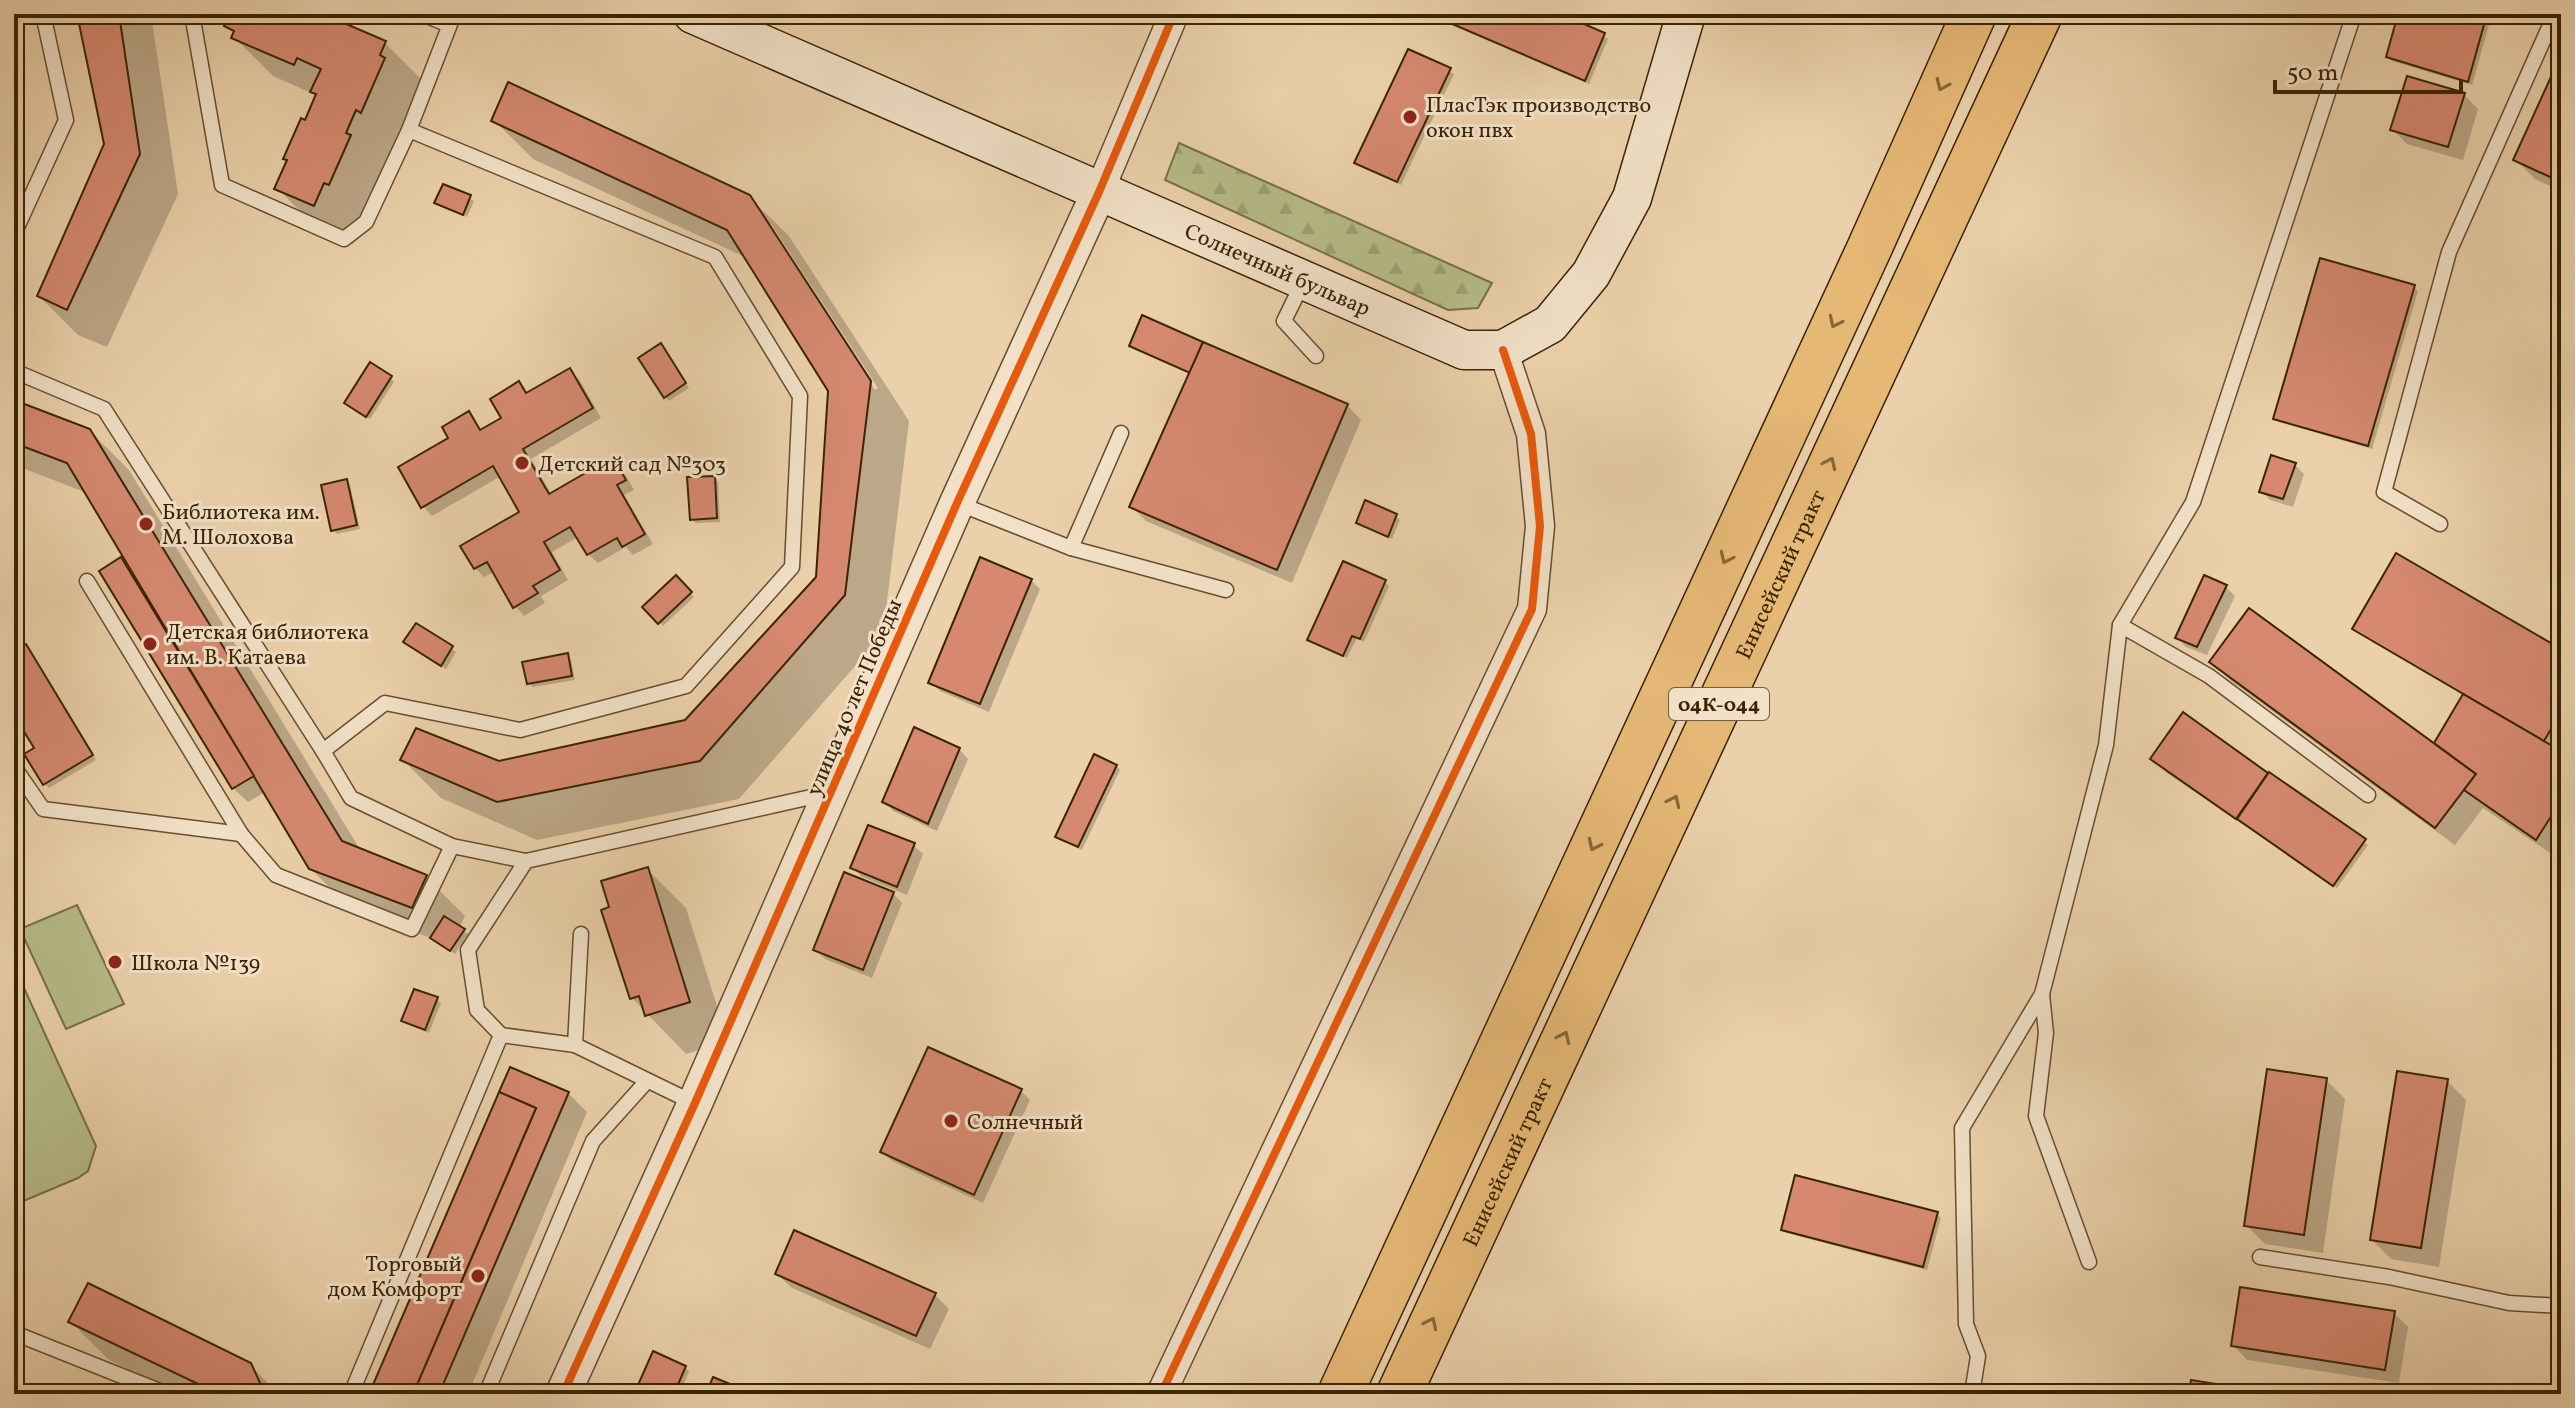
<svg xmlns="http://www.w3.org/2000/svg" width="2575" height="1408" font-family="Vollkorn,serif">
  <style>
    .forest { fill: url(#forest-firs); stroke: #787047; stroke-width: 2 }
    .pitch { fill: #b6bc8a; stroke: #787047; stroke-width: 2 }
    .shadow { fill: #0003; fill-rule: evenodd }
    .building { fill: #d68970; stroke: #3a2404; stroke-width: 2 }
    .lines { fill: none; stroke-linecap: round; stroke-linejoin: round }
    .service-casing { stroke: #664f2e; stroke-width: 17 }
    .minor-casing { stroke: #664f2e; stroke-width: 31 }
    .tertiary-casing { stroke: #664f2e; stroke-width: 37 }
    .secondary-casing { stroke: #3a2404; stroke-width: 41 }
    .primary-casing { stroke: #3a2404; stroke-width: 47 }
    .service { stroke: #f2e1c8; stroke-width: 14 }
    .minor { stroke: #f2e1c8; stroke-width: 28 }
    .tertiary { stroke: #f2e1c8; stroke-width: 34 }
    .secondary { stroke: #f2e1c8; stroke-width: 38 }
    .primary { stroke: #e6b876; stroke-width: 44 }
    .cycleway-casing { stroke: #f2e1c8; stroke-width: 13 }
    .cycleway { stroke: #e8590c; stroke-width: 8 }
    .oneway { stroke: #876737 }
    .poi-dot { fill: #8f2418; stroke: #f2e1c8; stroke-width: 3 }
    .labels { text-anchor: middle; stroke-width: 6; stroke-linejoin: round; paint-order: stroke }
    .shield { fill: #f2e1c8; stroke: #715d3f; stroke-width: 2 }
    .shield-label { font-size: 20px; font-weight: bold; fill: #3a2404 }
    .poi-label { font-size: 22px; fill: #3a2404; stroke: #f2e1c8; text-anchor: start }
    .street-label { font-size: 22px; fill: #3a2404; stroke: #f2e1c8 }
  </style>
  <defs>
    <pattern id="forest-firs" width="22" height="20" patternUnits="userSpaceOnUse" patternTransform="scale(2)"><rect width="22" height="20" fill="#b6bc8a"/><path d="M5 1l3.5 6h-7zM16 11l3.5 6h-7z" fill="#9da175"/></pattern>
  </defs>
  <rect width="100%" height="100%" fill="#ebd1ab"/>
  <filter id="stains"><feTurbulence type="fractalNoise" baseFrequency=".0025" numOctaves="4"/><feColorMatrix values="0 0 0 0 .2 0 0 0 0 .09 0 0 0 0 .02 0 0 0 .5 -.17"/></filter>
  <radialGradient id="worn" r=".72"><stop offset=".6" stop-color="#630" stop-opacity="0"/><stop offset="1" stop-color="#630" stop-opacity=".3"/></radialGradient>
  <!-- forest -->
  <polygon class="forest" points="1179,143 1492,283 1478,308 1448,310 1165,180"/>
  <!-- pitch -->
  <g class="pitch">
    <polygon points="77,905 124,1004 66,1029 20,929"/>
    <polygon points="14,966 96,1146 88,1171 78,1178 14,1205"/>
  </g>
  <!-- shadow -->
  <g class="shadow">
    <polygon points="79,14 151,14 178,194 107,347 78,335 39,296 106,144"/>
    <polygon points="231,14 318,14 385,43 424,82 353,244 316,227 277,188 318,96 273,76 234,37 235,34 226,25"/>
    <polygon points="1430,14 1556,14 1608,39 1589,84"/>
    <polygon points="2400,14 2492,14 2472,85 2392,61 2388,57"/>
    <polygon points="1409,52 1454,74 1401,185 1357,163"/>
    <polygon points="2561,60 2561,191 2535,179 2516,160"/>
    <polygon points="2464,95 2478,109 2463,160 2407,144 2393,130"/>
    <path d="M494,120l255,77 40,39 120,185 -26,213 -144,165 -202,41 -96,-42 -39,-39 97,4 187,-41 132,-144 13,-187 -84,-133 -214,-99zM767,224h4l107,164 -3,2z"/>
    <polygon points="444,186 474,201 467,217 437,202"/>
    <polygon points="2414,287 2418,291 2372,449 2280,422 2276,418"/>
    <polygon points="1131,345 1347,405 1361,420 1292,583 1146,521 1132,507 1191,374"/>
    <polygon points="665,350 689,388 669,401 665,397"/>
    <polygon points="569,370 579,379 601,418 531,459 552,495 613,460 622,469 634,490 624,495 653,544 633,555 626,547 598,563 588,554 578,537 552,552 568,580 541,596 545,603 524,616 515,606 494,572 484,577 475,568 522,513 501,476 432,516 423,506 451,439 469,414 483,431 503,419 519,384 529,394"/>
    <polygon points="390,378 394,382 370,419 350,406"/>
    <polygon points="14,402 89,430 129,470 361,851 426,877 465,916 459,928 468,934 455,954 433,939 350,908 310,868 265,792 248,802 233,788 102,571 121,560 130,569 87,493 20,467 14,461"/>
    <polygon points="2295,465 2304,474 2293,507 2270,500 2261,491"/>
    <polygon points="714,478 718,482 720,522 696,523 692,519"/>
    <polygon points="346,481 350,485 360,529 337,534 333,530"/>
    <polygon points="1396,516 1400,520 1392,539 1358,523"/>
    <polygon points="676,578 694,597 663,626 645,607"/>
    <polygon points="1031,580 1040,589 989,712 940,691 930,682"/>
    <polygon points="1385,582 1389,586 1364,642 1357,638 1347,658 1310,639"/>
    <polygon points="2225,586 2235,596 2207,655 2186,647 2177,637"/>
    <polygon points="416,626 456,652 446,669 410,646"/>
    <polygon points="29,651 96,760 49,788 45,784 37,749 14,711 14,654"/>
    <polygon points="2561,652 2561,723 2548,746 2561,753 2561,850 2556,857 2483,808 2455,845 2231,681 2212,662 2434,746 2465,695"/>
    <polygon points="567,656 571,660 575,680 533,687 528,683"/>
    <polygon points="959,749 968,759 937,831 893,811 884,802"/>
    <polygon points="2153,758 2267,774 2368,845 2337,888 2167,773"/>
    <polygon points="1116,766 1120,770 1082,850 1062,840 1057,836"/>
    <polygon points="913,845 923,854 907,895 862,877 853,868"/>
    <polygon points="647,869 686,908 728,1041 686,1054 632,998 612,909"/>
    <polygon points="893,893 902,903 872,978 825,959 816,950"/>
    <polygon points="437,999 441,1003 429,1033 403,1021"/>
    <polygon points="2326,1080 2345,1099 2323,1253 2265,1244 2246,1225"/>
    <polygon points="2447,1081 2466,1100 2439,1267 2391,1259 2372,1240"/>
    <polygon points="1021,1091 1030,1100 983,1203 892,1161 882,1152"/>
    <polygon points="568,1093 587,1112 468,1394 371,1394"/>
    <polygon points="1937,1214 1941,1218 1927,1270 1787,1233 1783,1229"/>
    <polygon points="777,1274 935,1295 949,1309 930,1349 792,1288"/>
    <polygon points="2394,1313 2408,1327 2399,1383 2247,1360 2233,1345"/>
    <polygon points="70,1321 250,1365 279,1394 180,1394 109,1360"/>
    <polygon points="685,1367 689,1371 680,1394 637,1394"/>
  </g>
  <!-- building -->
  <g class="building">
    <polygon points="77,14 119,14 140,154 67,310 37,296 104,144"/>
    <polygon points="229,14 323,14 386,41 380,55 385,58 361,113 356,110 346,133 351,135 329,185 324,183 314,206 274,189 287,160 283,159 301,118 305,120 316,94 310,92 321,69 297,58 294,65 231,38 234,31 224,26"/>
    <polygon points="1429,14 1561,14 1605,33 1585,81"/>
    <polygon points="2398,14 2487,14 2468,82 2386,57"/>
    <polygon points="1408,49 1451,68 1397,182 1354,163"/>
    <polygon points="2561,55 2561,182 2513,160"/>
    <polygon points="2407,76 2465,93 2448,147 2390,130"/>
    <polygon points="508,82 750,195 871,381 845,595 700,761 497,802 400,760 416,728 499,761 685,720 816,577 828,391 727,230 491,121"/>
    <polygon points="443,184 471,195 463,215 434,203"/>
    <polygon points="2320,258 2415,285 2368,446 2273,419"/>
    <polygon points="1142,315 1203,342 1190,373 1129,346"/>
    <polygon points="1203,342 1348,404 1277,570 1129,507"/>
    <polygon points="661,343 686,383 664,398 638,358"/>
    <polygon points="370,362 392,376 366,417 344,403"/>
    <polygon points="570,368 593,408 523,449 549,494 613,457 626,480 617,485 645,534 622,547 617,538 587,555 570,527 544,542 560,570 533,586 538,593 513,608 487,562 474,569 460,546 519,512 493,466 421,508 398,467 448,438 442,427 469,411 480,430 501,418 490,399 519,381 526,393"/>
    <polygon points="14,400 90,429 342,841 427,875 412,908 309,869 67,463 14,443"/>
    <polygon points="2271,455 2296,463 2283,499 2259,492"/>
    <polygon points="715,476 717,518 690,520 687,477"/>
    <polygon points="347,479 357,525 331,531 321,485"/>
    <polygon points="1365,500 1397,514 1388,537 1356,523"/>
    <polygon points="2396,553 2561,649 2561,712 2544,741 2352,629"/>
    <polygon points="121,557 254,776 232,789 99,571"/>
    <polygon points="980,557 1032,579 980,704 928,683"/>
    <polygon points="1343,561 1386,580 1360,639 1352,636 1343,656 1307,640"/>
    <polygon points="676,575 692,592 658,624 642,607"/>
    <polygon points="2204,575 2227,585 2197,647 2175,638"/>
    <polygon points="2249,608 2476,774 2435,828 2209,662"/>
    <polygon points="416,623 453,646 441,666 403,642"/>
    <polygon points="26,644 93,755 43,785 24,754 34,748 14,715 14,651"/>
    <polygon points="568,653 572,676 527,684 522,662"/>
    <polygon points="2463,694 2561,751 2561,801 2536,840 2464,790 2476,774 2434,743"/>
    <polygon points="2183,712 2268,773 2236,819 2150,759"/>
    <polygon points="914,727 960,748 928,824 882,802"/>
    <polygon points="1094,754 1117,765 1078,847 1055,837"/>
    <polygon points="2269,772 2366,839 2333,886 2237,819"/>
    <polygon points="868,825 915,843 897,887 850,868"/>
    <polygon points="648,867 690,1002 645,1016 639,996 630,999 601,910 609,907 601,881"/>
    <polygon points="844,872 894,892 863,970 813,950"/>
    <polygon points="444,916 465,929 450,951 430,938"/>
    <polygon points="414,989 438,997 425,1030 401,1021"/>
    <polygon points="928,1047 1022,1089 974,1195 880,1152"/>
    <polygon points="510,1067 569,1092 439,1394 413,1394 536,1108 499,1092"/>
    <polygon points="2267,1069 2327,1078 2304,1235 2244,1226"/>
    <polygon points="2397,1071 2448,1079 2421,1248 2370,1240"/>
    <polygon points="499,1092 536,1108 413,1394 369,1394"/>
    <polygon points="1795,1175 1938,1212 1923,1267 1781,1230"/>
    <polygon points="794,1230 936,1293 916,1336 775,1274"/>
    <polygon points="88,1283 251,1363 265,1394 219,1394 68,1322"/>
    <polygon points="2240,1287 2395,1311 2385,1370 2231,1346"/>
    <polygon points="653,1351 686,1366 674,1394 634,1394"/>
    <polygon points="713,1377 754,1394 706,1394"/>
    <polygon points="2191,1380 2279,1394 2189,1394"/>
  </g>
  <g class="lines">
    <!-- service casing -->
    <g class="service-casing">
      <g id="service">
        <polyline points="192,14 222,185 344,239 366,222 409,130 454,14"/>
        <polyline points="422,14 449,25"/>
        <polyline points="409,130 715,257 800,396 792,567 686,686 520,730 385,703 323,751 351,798 452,846 526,861"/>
        <polyline points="14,234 66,120 43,14"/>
        <polyline points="1304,280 1284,321 1316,356"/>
        <polyline points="14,371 104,409 323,751"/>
        <polyline points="957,503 1071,548 1226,590"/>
        <polyline points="2440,524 2384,492 2449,252 2555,14"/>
        <polyline points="1071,548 1121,433"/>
        <polyline points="87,581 241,834 276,875 412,929 452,846"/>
        <polyline points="2120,625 2209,676 2368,795"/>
        <polyline points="14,767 43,809 241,834"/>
        <polyline points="2042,994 2046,1033 2036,1116 2089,1262"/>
        <polyline points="575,1045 581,934"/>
        <polyline points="694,1103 575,1045 501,1035 477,1010 468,950 526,861 829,793"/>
        <polyline points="2260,1257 2389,1277 2509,1303 2561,1306"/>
        <polyline points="14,1333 167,1394"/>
        <polyline points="351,1394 501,1035"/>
        <polyline points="486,1394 593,1141 647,1081"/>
        <polyline points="1972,1394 1978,1356 1966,1324 1962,1128 2042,994 2106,745 2120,625 2193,502 2354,14"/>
      </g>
    </g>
    <!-- minor casing -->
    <g class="minor-casing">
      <g id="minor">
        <polyline points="1099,192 1174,14"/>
        <polyline points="1161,1394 1532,609 1540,526 1531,434 1503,350"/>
      </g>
    </g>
    <!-- tertiary casing -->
    <g class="tertiary-casing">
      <polyline id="tertiary" points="563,1394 695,1103 957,503 1099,192"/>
    </g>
    <!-- secondary casing -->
    <g class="secondary-casing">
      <g id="secondary">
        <path id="s1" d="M693,14l771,336h39l47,-26 41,-50 41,-76 54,-184"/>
      </g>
    </g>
    <!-- primary casing -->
    <g class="primary-casing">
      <g id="primary">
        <polyline points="1340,1394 1869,249 1974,14"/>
        <path id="s2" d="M1399,1394l641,-1380"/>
      </g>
    </g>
    <!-- service -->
    <use href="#service" class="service"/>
    <!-- minor -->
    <use href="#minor" class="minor"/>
    <!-- tertiary -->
    <use href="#tertiary" class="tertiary"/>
    <!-- secondary -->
    <use href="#secondary" class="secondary"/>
    <!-- primary -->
    <use href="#primary" class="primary"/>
    <!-- cycleway casing -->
    <g class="cycleway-casing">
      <g id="cycleway">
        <polyline points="563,1394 695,1103 957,503 1099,192 1174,14"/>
        <polyline points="1161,1394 1532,609 1540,526 1531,434 1503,350"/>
      </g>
    </g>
    <!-- cycleway -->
    <use href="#cycleway" class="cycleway"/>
  </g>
  <!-- one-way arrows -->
  <defs><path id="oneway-chevron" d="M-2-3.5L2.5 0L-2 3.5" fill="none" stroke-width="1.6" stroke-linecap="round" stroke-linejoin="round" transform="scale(2)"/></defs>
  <g class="oneway">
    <use href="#oneway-chevron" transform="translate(1942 85) rotate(114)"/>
    <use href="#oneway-chevron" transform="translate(1835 322) rotate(115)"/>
    <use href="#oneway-chevron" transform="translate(1830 463) rotate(-65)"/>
    <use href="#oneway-chevron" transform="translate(1726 558) rotate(115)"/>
    <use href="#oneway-chevron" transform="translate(1674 801) rotate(-65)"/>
    <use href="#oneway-chevron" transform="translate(1594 845) rotate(115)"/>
    <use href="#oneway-chevron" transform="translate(1564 1037) rotate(-65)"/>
    <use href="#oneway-chevron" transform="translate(1431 1323) rotate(-65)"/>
  </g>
  <!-- markers -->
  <g class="poi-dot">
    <circle cx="1410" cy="117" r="8"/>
    <circle cx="522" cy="463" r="8"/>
    <circle cx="146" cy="524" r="8"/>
    <circle cx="150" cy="644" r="8"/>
    <circle cx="115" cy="962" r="8"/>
    <circle cx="951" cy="1121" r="8"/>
    <circle cx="478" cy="1276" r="8"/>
  </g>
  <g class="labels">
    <!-- shield labels -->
    <rect class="shield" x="1669" y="688" width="100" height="32" rx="6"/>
    <g class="shield-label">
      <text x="1719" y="711">04К-044</text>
    </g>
    <!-- poi labels -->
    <g class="poi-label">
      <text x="1426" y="112">ПласТэк производство<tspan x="1426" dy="25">окон пвх</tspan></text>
      <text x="538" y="471">Детский сад №303</text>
      <text x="162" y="519">Библиотека им.<tspan x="162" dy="25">М. Шолохова</tspan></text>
      <text x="166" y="639">Детская библиотека<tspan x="166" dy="25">им. В. Катаева</tspan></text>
      <text x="131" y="970">Школа №139</text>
      <text x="967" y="1129">Солнечный</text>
      <text x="462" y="1271" text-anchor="end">Торговый<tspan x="462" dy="25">дом Комфорт</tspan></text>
    </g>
    <!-- street labels -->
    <g class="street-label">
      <text dy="8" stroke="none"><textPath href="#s1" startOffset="638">Солнечный бульвар</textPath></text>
      <text dy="8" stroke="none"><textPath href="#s2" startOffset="904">Енисейский тракт</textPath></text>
      <text transform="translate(853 697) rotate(-67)" y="8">улица 40 лет Победы</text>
      <text dy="8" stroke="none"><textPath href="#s2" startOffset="256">Енисейский тракт</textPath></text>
    </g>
  </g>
  <!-- margin -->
  <rect width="2575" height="1408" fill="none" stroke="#ebd1ab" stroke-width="48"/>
  <rect x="16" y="16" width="2543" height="1376" fill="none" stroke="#3a2404" stroke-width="4"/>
  <rect x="24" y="24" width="2527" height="1360" fill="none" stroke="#3a2404" stroke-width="2"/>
  <!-- scale -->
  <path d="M2275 80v12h186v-12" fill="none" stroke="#3a2404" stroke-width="4"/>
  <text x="2287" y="80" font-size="24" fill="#3a2404" stroke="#f2e1c8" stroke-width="6" paint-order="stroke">50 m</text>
  <rect width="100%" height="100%" filter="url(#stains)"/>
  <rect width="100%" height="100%" fill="url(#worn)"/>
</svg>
